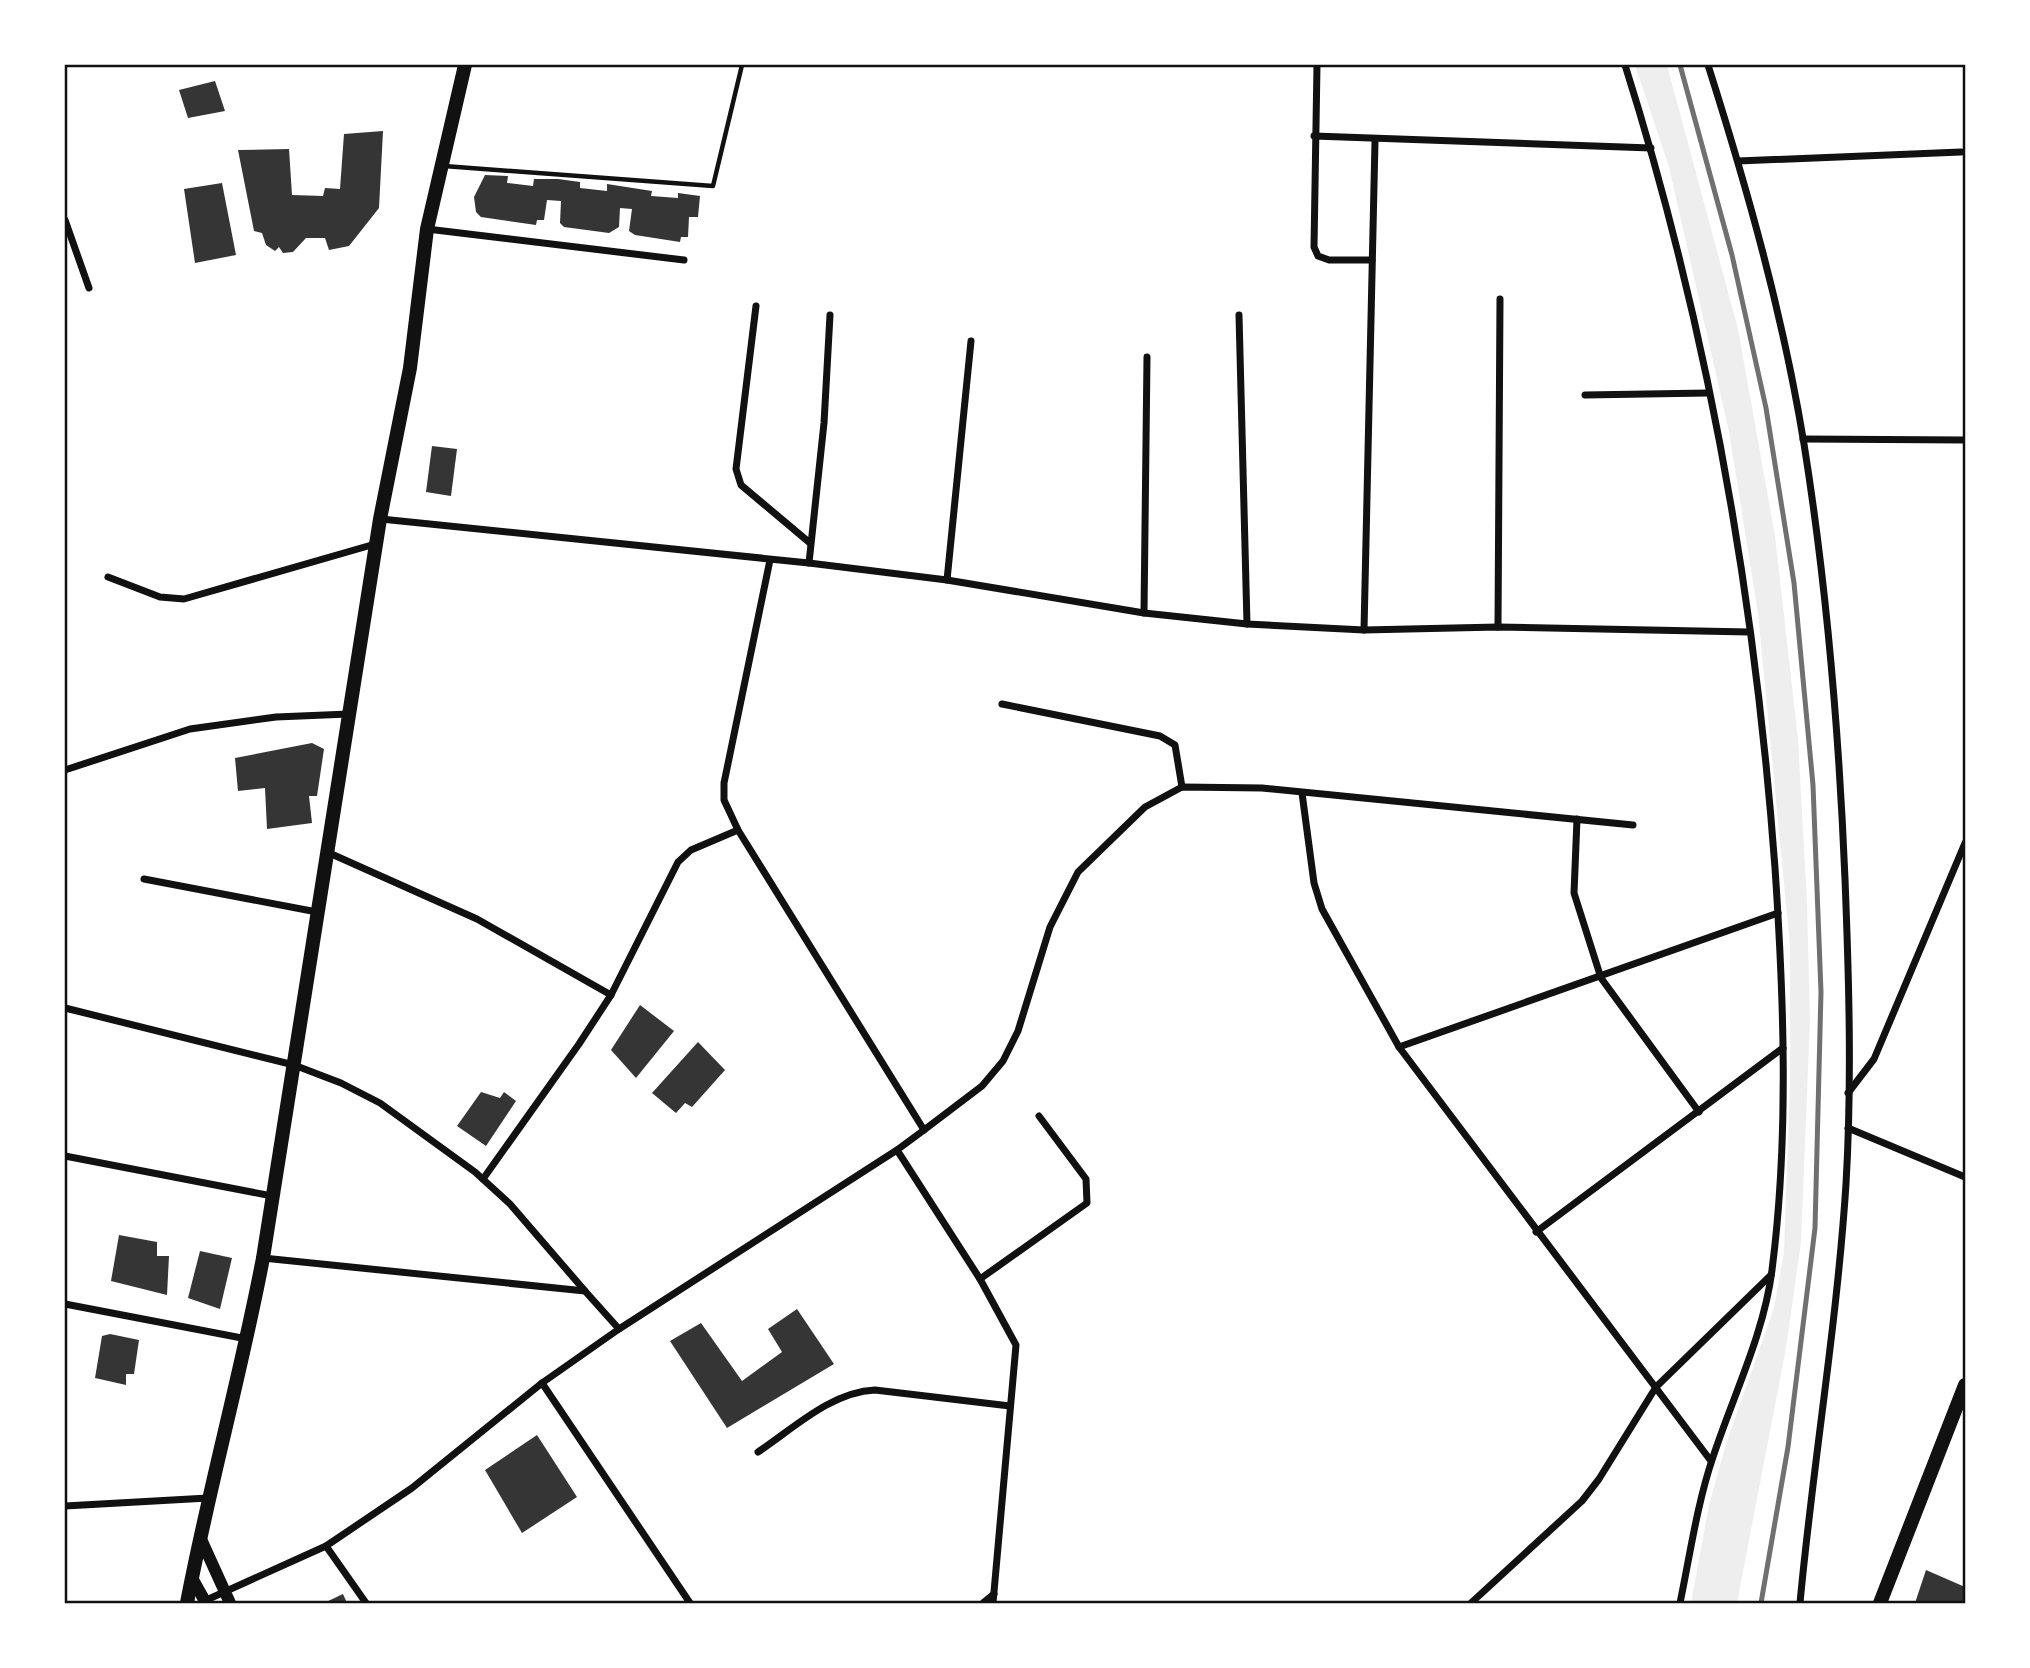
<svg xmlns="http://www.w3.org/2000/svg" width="2030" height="1668" font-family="Literata,serif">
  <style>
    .green { fill: #eee }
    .building { fill: #353535 }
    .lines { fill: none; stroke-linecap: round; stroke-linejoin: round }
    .service { stroke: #111; stroke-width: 4.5 }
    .minor { stroke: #111; stroke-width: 7 }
    .secondary { stroke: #111; stroke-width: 12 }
    .primary { stroke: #111; stroke-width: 14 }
    .rail { stroke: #707070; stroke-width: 5 }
    .neatline { fill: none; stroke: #111; stroke-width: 2.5 }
  </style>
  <rect width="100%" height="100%" fill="#fff"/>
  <!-- green -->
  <polygon class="green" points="1635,65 1667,65 1738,329 1775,536 1798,739 1807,903 1810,1020 1801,1242 1786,1348 1737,1603 1691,1603 1709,1505 1726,1444 1774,1308 1784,1252 1790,1084 1790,946 1758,613 1729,432 1669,167"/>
  <!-- building -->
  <g class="building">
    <polygon points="215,81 225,111 188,118 179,90"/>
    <polygon points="383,131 379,208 349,246 329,250 325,238 306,238 293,252 283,253 279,247 275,251 266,245 262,233 254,231 238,150 289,149 292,195 323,196 325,188 340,189 344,134"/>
    <polygon points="485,175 508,176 507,183 533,186 534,179 558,179 580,182 580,188 607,191 607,184 652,191 651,196 678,198 678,193 700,196 698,217 689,217 688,237 681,237 680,242 635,235 629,231 632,209 620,208 619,227 609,233 564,227 560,223 561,201 547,200 544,220 537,220 536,225 481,217 476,212 474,197"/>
    <polygon points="222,183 236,255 195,263 184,189"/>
    <polygon points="432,446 457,449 451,496 426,492"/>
    <polygon points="312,743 324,749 317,796 309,796 312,823 267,829 265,788 238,791 235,758"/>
    <polygon points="640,1005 674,1031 636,1078 611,1050"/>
    <polygon points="698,1042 725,1070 692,1107 685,1103 676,1113 652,1093"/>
    <polygon points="481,1092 500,1098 504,1092 516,1101 486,1146 457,1126"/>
    <polygon points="119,1235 157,1242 157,1256 169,1256 167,1295 111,1281"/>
    <polygon points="200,1251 232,1258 220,1309 188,1298"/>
    <polygon points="797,1309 834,1364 727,1428 670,1341 701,1323 742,1381 782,1352 768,1329"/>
    <polygon points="110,1334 139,1340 134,1374 126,1374 126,1385 95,1378 102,1336"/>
    <polygon points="537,1435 577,1497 522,1533 485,1470"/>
    <polygon points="1926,1570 1965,1587 1965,1603 1915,1603"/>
    <polygon points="343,1594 347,1603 324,1603"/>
  </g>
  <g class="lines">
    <!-- service -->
    <polyline class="service" points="444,166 713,186 742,65"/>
    <!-- minor -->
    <g class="minor">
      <polyline points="1317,65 1314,247 1318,256 1329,260 1372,260"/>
      <path d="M1625,65c82,260 130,531 150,803 9,133 14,269 -3,402 -8,64 -39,126 -59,187 -16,47 -23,98 -33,146"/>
      <path d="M1708,65c39,123 75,250 96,379 23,144 35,289 41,435 4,101 7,203 1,305 -9,140 -33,279 -46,419"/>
      <polyline points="1314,136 1651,148"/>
      <polyline points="1738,161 1961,152"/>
      <polyline points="65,220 89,288"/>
      <polyline points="427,229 684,260"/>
      <polyline points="756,306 736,469 741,485 810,543"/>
      <polyline points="1239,315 1247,624"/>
      <polyline points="1585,395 1708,393"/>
      <polyline points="1803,439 1965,440"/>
      <polyline points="381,519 809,563 947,580 1144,613 1247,624 1364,630 1498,627 1749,632"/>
      <polyline points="770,560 724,783 724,800 738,830 924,1130 897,1150 980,1279 1016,1345 993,1603"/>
      <polyline points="809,563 824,423 830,315"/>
      <polyline points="108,577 160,597 184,599 375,544"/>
      <polyline points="947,580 971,341"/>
      <polyline points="1144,613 1147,357"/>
      <polyline points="1498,627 1500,299"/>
      <polyline points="1364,630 1375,141"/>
      <polyline points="1002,704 1160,736 1175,745 1182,787"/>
      <polyline points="65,770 190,729 276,717 349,714"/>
      <polyline points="1302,793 1314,883 1322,909 1399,1047 1711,1461"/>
      <polyline points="1577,819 1574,893 1601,978 1699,1112"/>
      <polyline points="327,852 477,919 611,995"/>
      <polyline points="144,879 317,912"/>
      <polyline points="65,1008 294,1065 341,1083 380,1103 475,1172 510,1204 585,1291"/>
      <polyline points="1399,1047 1778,913"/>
      <polyline points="1848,1093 1874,1059 1965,843"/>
      <polyline points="1848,1128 1965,1177"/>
      <polyline points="924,1130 982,1086 1003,1061 1018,1031 1050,927 1078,872 1145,807 1182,787 1262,788 1633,825"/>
      <polyline points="65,1156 272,1196"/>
      <polyline points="483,1179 579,1044 611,995 678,862 691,850 738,830"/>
      <polyline points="1536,1232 1783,1048"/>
      <polyline points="263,1258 585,1291 619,1329"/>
      <polyline points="980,1279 1087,1203 1086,1179 1039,1116"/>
      <polyline points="65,1304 247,1339"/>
      <polyline points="542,1383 690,1603"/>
      <path d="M758,1452c36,-24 73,-60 117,-62l135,16"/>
      <polyline points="65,1506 208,1498"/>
      <polyline points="326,1546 366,1603"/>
      <polyline points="202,1602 326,1546 412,1488 542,1383 619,1329 897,1150"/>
      <polyline points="983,1603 994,1594"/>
      <polyline points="1471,1603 1582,1501 1599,1479 1656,1387 1771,1275"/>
    </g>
    <!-- secondary -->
    <g class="secondary">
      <polyline points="200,1537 230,1603"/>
      <polyline points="192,1578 206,1603"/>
    </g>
    <!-- primary -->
    <g class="primary">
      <path d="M187,1603c22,-116 54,-229 76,-345l117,-739 30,-151 17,-139 38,-164"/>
      <polyline points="1880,1603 1965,1385"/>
    </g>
    <!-- rail -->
    <polyline class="rail" points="1680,65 1732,255 1766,408 1794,583 1813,785 1821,992 1815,1228 1788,1447 1761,1603"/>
  </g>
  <!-- border -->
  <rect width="2030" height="1668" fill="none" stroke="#ffffff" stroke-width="133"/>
  <rect x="66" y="66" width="1898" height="1536" class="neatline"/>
</svg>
